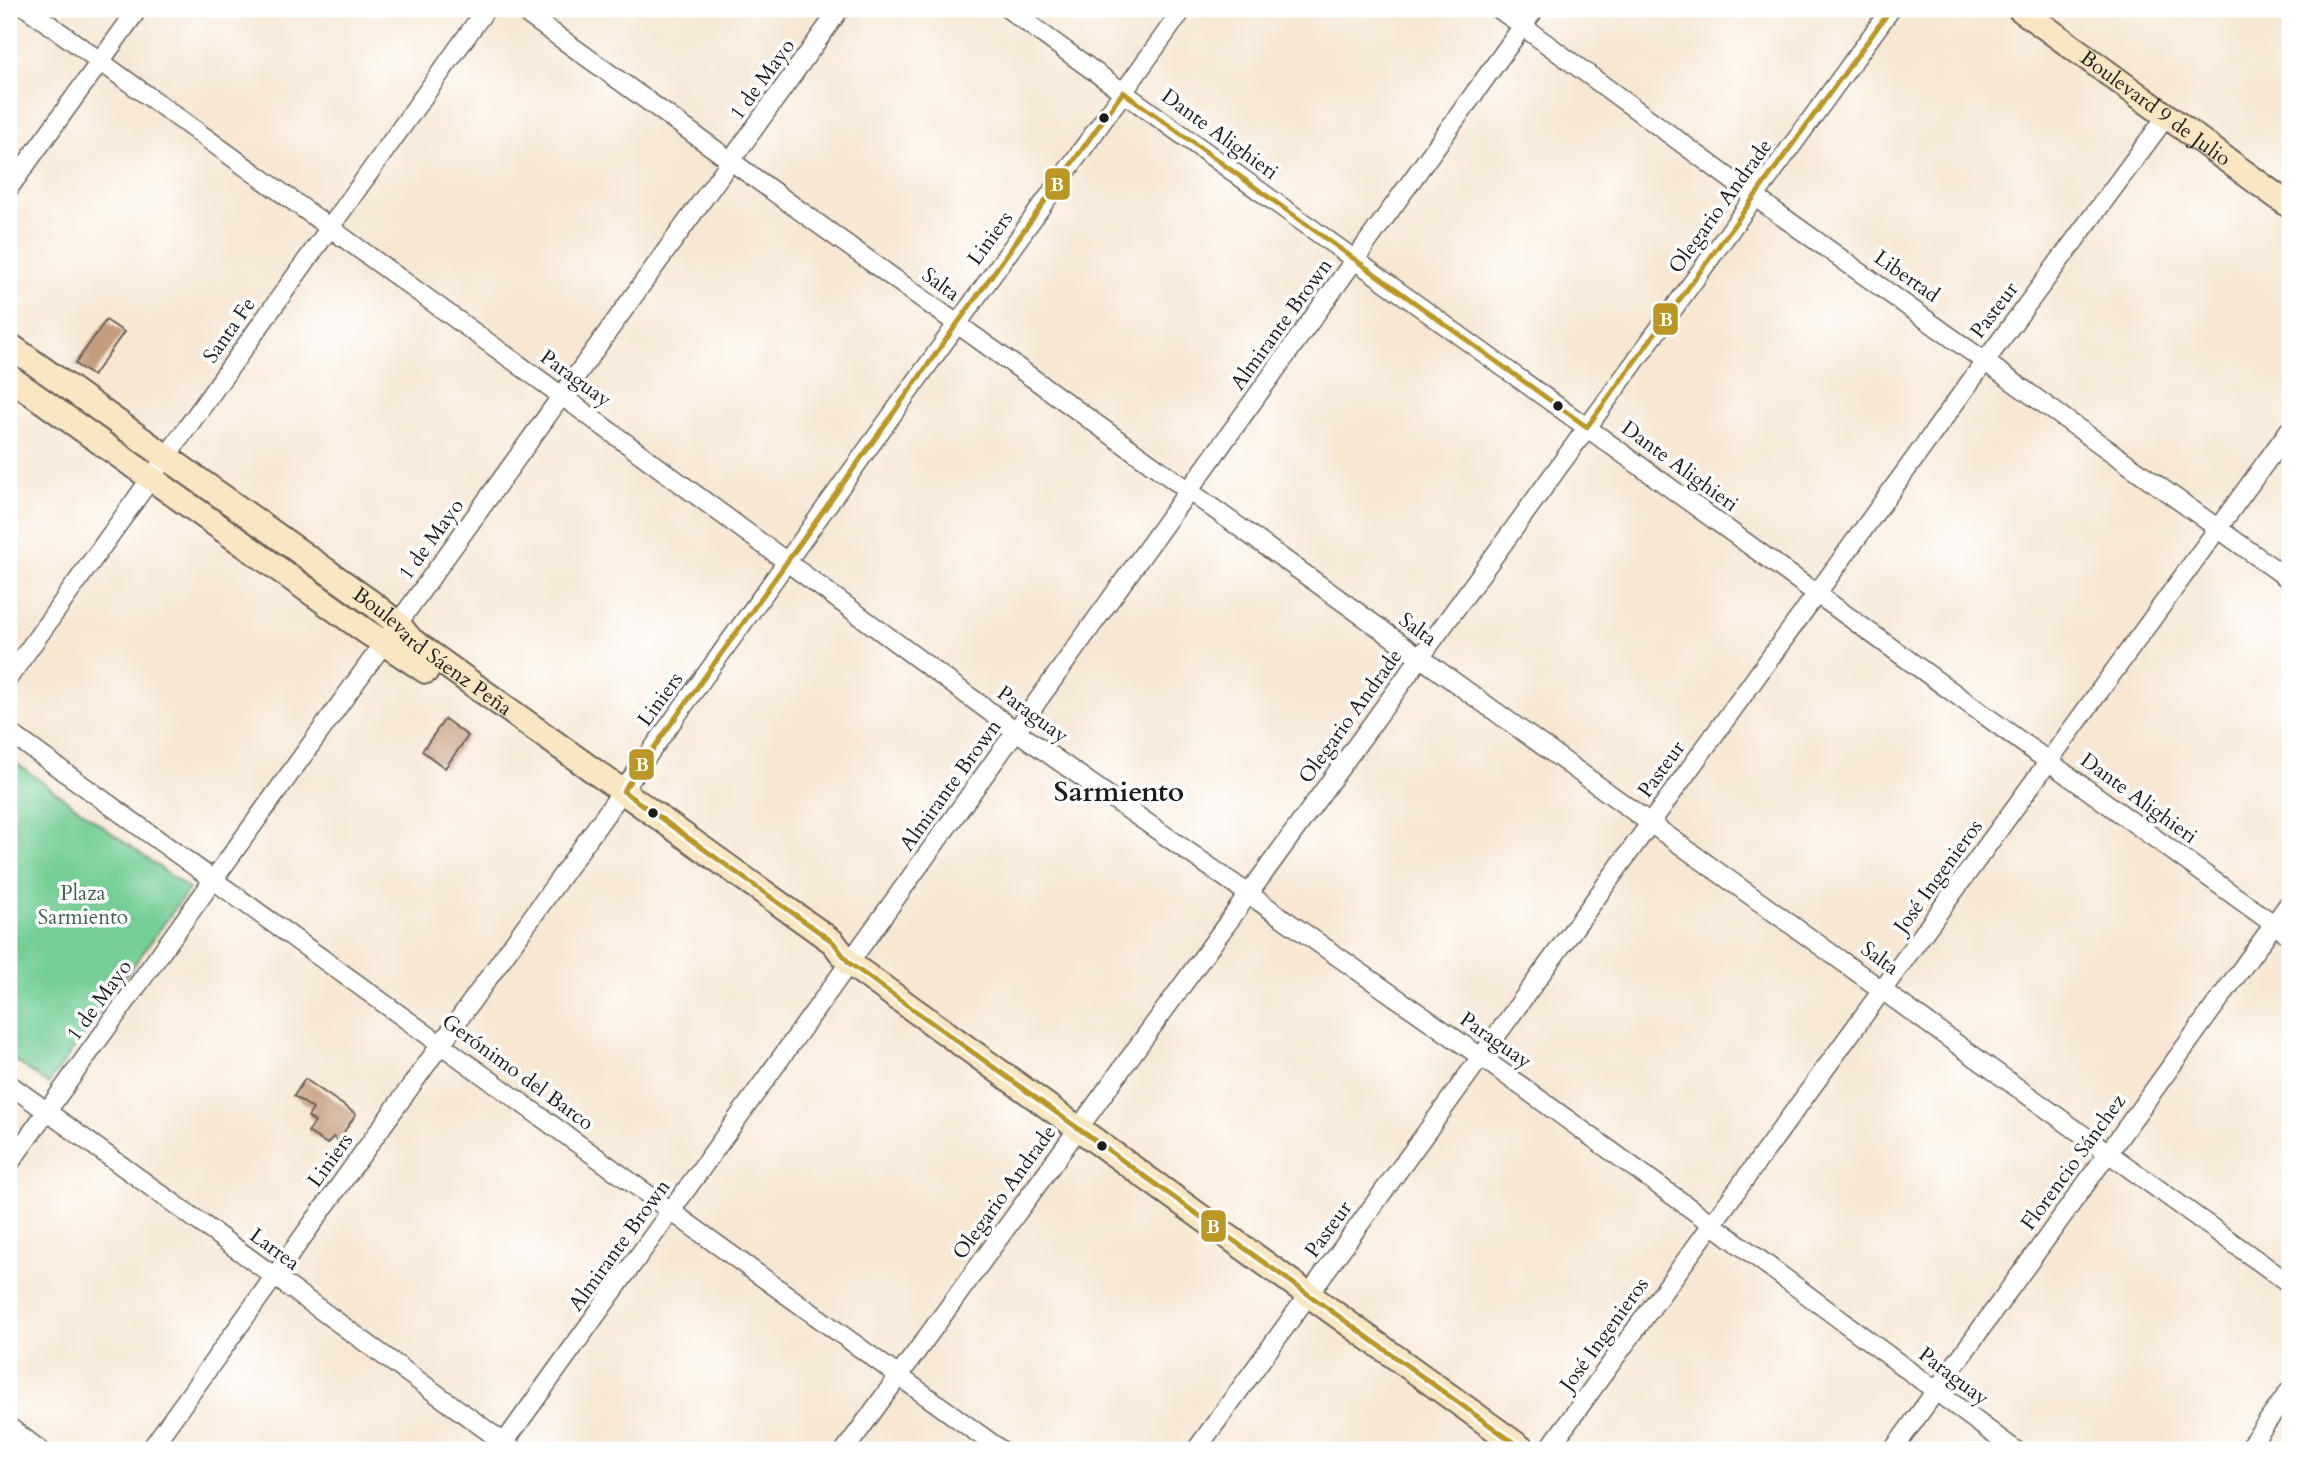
<svg xmlns="http://www.w3.org/2000/svg" width="2299" height="1459" font-family="Cardo,serif">
  <style>
    .green { fill: #75ce95; stroke: #487558; stroke-width: 2 }
    .building { fill: #c59c7e }
    .lines { fill: none; stroke-linecap: round; stroke-linejoin: round }
    .minor-casing { stroke: #69635c; stroke-width: 21 }
    .secondary-casing { stroke: #69635c; stroke-width: 28 }
    .minor { stroke: #fff; stroke-width: 18 }
    .secondary { stroke: #f9e7c3; stroke-width: 24 }
    .bus-1-casing { stroke: #fff; stroke-width: 10 }
    .bus-1 { stroke: #bb9725; stroke-width: 5 }
    .bus-dot { fill: #1c1c1c; stroke: #fff; stroke-width: 2.5 }
    .labels { text-anchor: middle; stroke-width: 7; stroke-linejoin: round; paint-order: stroke }
    .street-label { font-size: 21px; fill: #1c1c1c; stroke: #fff }
    .park-label { font-size: 21px; fill: #40634c; stroke: #fff }
    .district-label { font-size: 28px; font-weight: bold; fill: #1c1c1c; stroke: #fff }
    .line-badge { stroke: #fff; stroke-width: 2.5 }
    .badge-label { font-size: 19px; text-anchor: middle; font-weight: bold; fill: #fff }
  </style>
  <rect width="100%" height="100%" fill="#fff"/>
  <filter id="ink" filterUnits="userSpaceOnUse"><feTurbulence type="fractalNoise" baseFrequency=".0143" numOctaves="2"/><feDisplacementMap in="SourceGraphic" scale="14" xChannelSelector="R" yChannelSelector="G"/><feConvolveMatrix kernelMatrix="1 2 1 2 8 2 1 2 1" color-interpolation-filters="sRGB"/></filter>
  <filter id="wash" filterUnits="userSpaceOnUse"><feTurbulence type="fractalNoise" baseFrequency=".00686" numOctaves="4" result="noise"/><feDisplacementMap in="SourceGraphic" scale="28" xChannelSelector="R" yChannelSelector="G"/><feGaussianBlur stdDeviation="1.57" result="paint"/><feColorMatrix in="noise" values="0 0 0 0 0 0 0 0 0 0 0 0 0 0 0 0 0 1.4 0 .05"/><feComposite in="paint" operator="in"/></filter>
  <g filter="url(#wash)">
    <rect width="100%" height="100%" fill="#f7e7d3"/>
    <!-- green -->
    <polygon class="green" points="9,758 189,889 48,1084 9,1056"/>
    <g id="blocks">
      <!-- building -->
      <g class="building">
        <polygon points="106,320 124,332 93,376 75,364"/>
        <polygon points="445,719 468,736 445,768 422,751"/>
        <polygon points="305,1079 356,1114 338,1141 333,1137 327,1144 308,1132 315,1122 308,1117 313,1109 294,1096"/>
      </g>
    </g>
  </g>
  <g filter="url(#ink)">
    <use href="#blocks" fill-opacity="0" stroke="#69635c" stroke-width="2"/>
    <g class="lines">
      <!-- minor casing -->
      <g class="minor-casing">
        <g id="minor">
          <polyline points="28,9 562,396 1016,731 1481,1057 1712,1224 2015,1450"/>
          <polyline points="520,9 2290,1284"/>
          <polyline points="1008,9 2290,936"/>
          <polyline points="1499,9 1755,197 2290,580"/>
          <polyline points="9,188 138,9"/>
          <polyline points="9,677 486,9"/>
          <polyline points="9,732 1001,1450"/>
          <polyline points="9,1084 514,1450"/>
          <polyline points="9,1164 840,9"/>
          <polyline points="9,1427 40,1450"/>
          <polyline points="150,1450 1183,9"/>
          <polyline points="499,1450 1535,9"/>
          <polyline points="845,1450 1891,9"/>
          <polyline points="1196,1450 1986,360 2166,117"/>
          <polyline points="1548,1450 2290,429"/>
          <polyline points="1893,1450 2290,902"/>
          <polyline points="2247,1450 2290,1390"/>
        </g>
      </g>
      <!-- secondary casing -->
      <g class="secondary-casing">
        <g id="secondary">
          <path id="s1" d="M2020,9l270,197"/>
          <path id="s2" d="M9,345l364,259 25,20 13,16 422,302 16,21 675,487"/>
          <polyline points="9,377 364,630 426,671"/>
        </g>
      </g>
      <!-- minor -->
      <use href="#minor" class="minor"/>
      <!-- secondary -->
      <use href="#secondary" class="secondary"/>
      <!-- bus-1 casing -->
      <g class="bus-1-casing">
        <polyline id="bus-1" points="1524,1450 849,963 833,942 623,791 1123,92 1587,427 1891,9"/>
      </g>
      <!-- bus-1 -->
      <use href="#bus-1" class="bus-1"/>
    </g>
  </g>
  <!-- markers -->
  <g class="bus-dot">
    <circle cx="1104" cy="118" r="6"/>
    <circle cx="1558" cy="406" r="6"/>
    <circle cx="653" cy="813" r="6"/>
    <circle cx="1102" cy="1146" r="6"/>
  </g>
  <g class="labels">
    <!-- street labels -->
    <g class="street-label">
      <text transform="translate(762 79) rotate(-54)" y="7">1 de Mayo</text>
      <text dy="7" stroke="none"><textPath href="#s1" startOffset="168">Boulevard 9 de Julio</textPath></text>
      <text transform="translate(1220 134) rotate(36)" y="7">Dante Alighieri</text>
      <text transform="translate(1720 206) rotate(-54)" y="7">Olegario Andrade</text>
      <text transform="translate(990 238) rotate(-54)" y="7">Liniers</text>
      <text transform="translate(1907 276) rotate(35)" y="7">Libertad</text>
      <text transform="translate(941 284) rotate(36)" y="7">Salta</text>
      <text transform="translate(1994 310) rotate(-53)" y="7">Pasteur</text>
      <text transform="translate(1281 324) rotate(-54)" y="7">Almirante Brown</text>
      <text transform="translate(229 330) rotate(-55)" y="7">Santa Fe</text>
      <text transform="translate(576 378) rotate(36)" y="7">Paraguay</text>
      <text transform="translate(1680 466) rotate(36)" y="7">Dante Alighieri</text>
      <text transform="translate(431 539) rotate(-54)" y="7">1 de Mayo</text>
      <text transform="translate(1418 629) rotate(36)" y="7">Salta</text>
      <text dy="7" stroke="none"><textPath href="#s2" startOffset="523">Boulevard Sáenz Peña</textPath></text>
      <text transform="translate(660 699) rotate(-54)" y="7">Liniers</text>
      <text transform="translate(1033 714) rotate(36)" y="7">Paraguay</text>
      <text transform="translate(1350 716) rotate(-54)" y="7">Olegario Andrade</text>
      <text transform="translate(1661 769) rotate(-54)" y="7">Pasteur</text>
      <text transform="translate(950 785) rotate(-54)" y="7">Almirante Brown</text>
      <text transform="translate(2139 798) rotate(36)" y="7">Dante Alighieri</text>
      <text transform="translate(1938 876) rotate(-54)" y="7">José Ingenieros</text>
      <text transform="translate(1880 958) rotate(36)" y="7">Salta</text>
      <text transform="translate(99 1000) rotate(-54)" y="7">1 de Mayo</text>
      <text transform="translate(1496 1040) rotate(35)" y="7">Paraguay</text>
      <text transform="translate(518 1072) rotate(36)" y="7">Gerónimo del Barco</text>
      <text transform="translate(330 1160) rotate(-54)" y="7">Liniers</text>
      <text transform="translate(2073 1162) rotate(-54)" y="7">Florencio Sánchez</text>
      <text transform="translate(1004 1192) rotate(-54)" y="7">Olegario Andrade</text>
      <text transform="translate(1328 1229) rotate(-54)" y="7">Pasteur</text>
      <text transform="translate(619 1245) rotate(-54)" y="7">Almirante Brown</text>
      <text transform="translate(275 1249) rotate(36)" y="7">Larrea</text>
      <text transform="translate(1604 1334) rotate(-54)" y="7">José Ingenieros</text>
      <text transform="translate(1954 1376) rotate(37)" y="7">Paraguay</text>
    </g>
    <!-- park labels -->
    <g class="park-label">
      <text x="83" y="900">Plaza<tspan x="83" dy="24">Sarmiento</tspan></text>
    </g>
    <!-- district labels -->
    <g class="district-label">
      <text x="1119" y="801">Sarmiento</text>
    </g>
  </g>
  <g class="line-badge">
    <rect x="1044" y="167" width="27" height="34" rx="7" fill="#bb9725"/>
    <rect x="1652" y="302" width="27" height="34" rx="7" fill="#bb9725"/>
    <rect x="628" y="748" width="27" height="33" rx="7" fill="#bb9725"/>
    <rect x="1200" y="1209" width="27" height="34" rx="7" fill="#bb9725"/>
  </g>
  <g class="badge-label">
    <text x="1057" y="191">B</text>
    <text x="1666" y="326">B</text>
    <text x="642" y="771">B</text>
    <text x="1213" y="1233">B</text>
  </g>
  <!-- margin -->
  <rect width="2299" height="1459" fill="none" stroke="#fff" stroke-width="35"/>
</svg>
